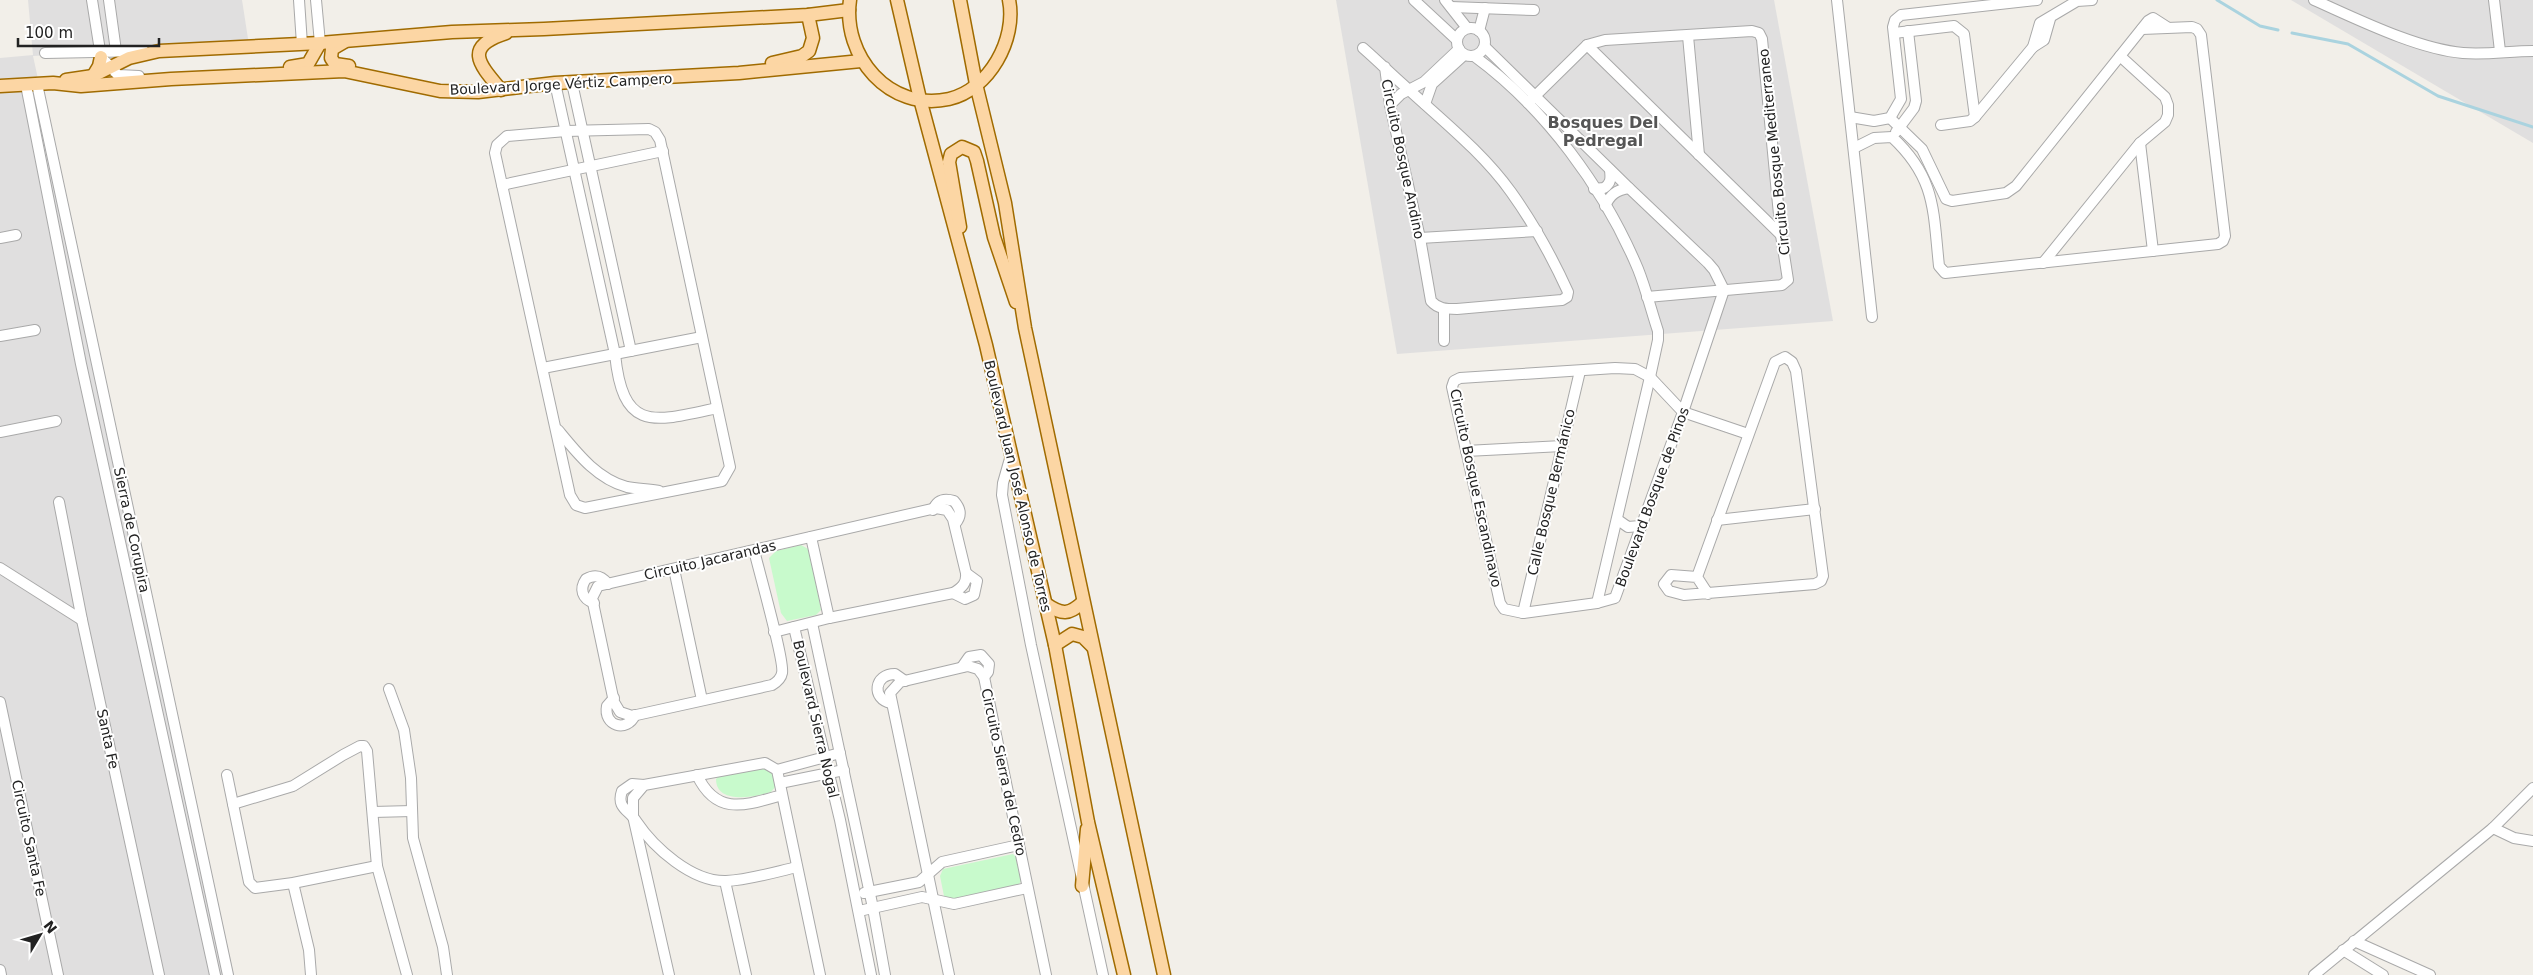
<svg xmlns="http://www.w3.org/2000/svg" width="2533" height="975" font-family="'DejaVu Sans',sans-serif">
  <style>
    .residential { fill: #e0dfdf }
    .park { fill: #c8facc }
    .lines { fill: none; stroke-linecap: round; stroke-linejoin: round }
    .stream { stroke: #aad3df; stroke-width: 3 }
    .minor-casing { stroke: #a9a9a9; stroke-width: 12 }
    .major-casing { stroke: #a06b00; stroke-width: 15 }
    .minor { stroke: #fff; stroke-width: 10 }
    .major { stroke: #fcd6a4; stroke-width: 12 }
    .labels { text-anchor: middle; stroke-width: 4; stroke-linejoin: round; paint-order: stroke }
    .street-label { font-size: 14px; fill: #222; stroke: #fff }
    .quarter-label { font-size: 16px; font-weight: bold; fill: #555; stroke: #fff }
  </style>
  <rect width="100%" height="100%" fill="#f2efe9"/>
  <!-- residential -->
  <g class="residential">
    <polygon points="28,0 242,0 249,45 33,56 234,975 0,975 0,58 33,55"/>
    <polygon points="1336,0 1774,0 1833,321 1397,354"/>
    <polygon points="2291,0 2533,0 2533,143"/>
  </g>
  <!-- park -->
  <g class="park">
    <polygon points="801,545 810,550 821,610 816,615 787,621 781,613 769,558 776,551"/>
    <path d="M762,767l11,5 3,14 -5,6c-16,5 -55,13 -55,-13l3,-3z"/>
    <polygon points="1013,854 1018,859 1022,880 1019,884 953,899 944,896 940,876 943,869"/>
  </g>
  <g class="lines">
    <!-- stream -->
    <g class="stream">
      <polyline points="2217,0 2260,26 2278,30"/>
      <polyline points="2292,33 2348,44 2438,96 2533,127"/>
    </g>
    <!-- minor casing -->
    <g class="minor-casing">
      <g id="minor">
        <polyline points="92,0 101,57 118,75 139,76"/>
        <polyline points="109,0 116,51"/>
        <polyline points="299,0 302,44"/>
        <polyline points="316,0 320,43"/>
        <polyline points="1414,0 1457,40"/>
        <polyline points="1445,0 1467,28"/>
        <polyline points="1837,0 1872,317"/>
        <path d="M2314,0c43,19 103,49 149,53 23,2 47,-2 70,-2"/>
        <polyline points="2494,0 2500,51"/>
        <polyline points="1451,7 1534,10"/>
        <circle cx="1471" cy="42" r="14"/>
        <polyline points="1479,31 1485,8"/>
        <polyline points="1894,33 1954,26 1964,34 1975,117"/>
        <polyline points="1688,36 1699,155"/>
        <polyline points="1587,45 1781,235"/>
        <polyline points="1485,47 1629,188 1708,263 1714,270 1724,290 1683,412 1615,598 1597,603 1523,613 1504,609 1500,603 1452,387 1454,381 1460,378 1615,368 1635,369 1650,377 1683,412 1748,434"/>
        <polyline points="2033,47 2044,40 2050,19"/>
        <path d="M1363,48c16,14 30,28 45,41 36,33 75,64 103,103 23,32 41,65 57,100l-1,5 -5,3 -105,9c-11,0 -19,0 -26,-8l-11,-63 -30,-133 -5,-38"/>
        <polyline points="45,53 144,51"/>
        <path d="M1474,56c71,52 130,132 164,213 8,20 13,41 20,62v9l-8,37 -53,226"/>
        <path d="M555,83l60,271c8,79 38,68 102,54"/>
        <polyline points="572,83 631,351"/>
        <polyline points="37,84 228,975"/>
        <polyline points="26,85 81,364 215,975"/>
        <polyline points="1528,103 1587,45 1605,40 1752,31 1759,33 1762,39 1781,235 1788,280 1782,285 1647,297"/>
        <polyline points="1425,104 1432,84 1464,55"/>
        <polyline points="1390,105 1401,94 1424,82 1459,49"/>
        <polyline points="1850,117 1874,121 1890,118 1901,99 1893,27 1895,20 1901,15 2037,0"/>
        <polyline points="1890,118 1922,149 1946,199 1952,201 2006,193 2016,186 2148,21 2153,18 2167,27"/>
        <polyline points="1941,125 1970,121 1975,117 2033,47 2040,23 2077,1 2092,0"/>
        <polygon points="649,129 655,132 660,140 730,467 722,481 585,508 576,505 570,495 495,153 497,145 507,136 566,131"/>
        <polyline points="1896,132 1914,108 1916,101 1908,31"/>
        <polyline points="2140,143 2153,251"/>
        <path d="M1854,148l20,-10 18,-1c44,41 41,73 47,129l6,7 273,-29 5,-3 2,-5 -24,-201 -4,-6 -5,-2 -50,2"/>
        <polyline points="502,185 663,151"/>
        <path d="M1594,189l10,-1c7,-5 7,-9 6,-18"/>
        <path d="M1605,206c5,-11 11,-16 24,-18"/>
        <polyline points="0,238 16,235"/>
        <polyline points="1420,238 1537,231"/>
        <polyline points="2043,263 2140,143 2165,122 2168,115 2168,105 2165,97 2120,56"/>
        <polyline points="1444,309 1444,341"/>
        <polyline points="0,336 35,330"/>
        <polyline points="543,368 702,337"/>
        <path d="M558,430c19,23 39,49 69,57 11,2 22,2 32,4"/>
        <polyline points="0,432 56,421"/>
        <polyline points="1466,451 1562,446"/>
        <polyline points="1011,455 1003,483 1002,495 1031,645 1103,975"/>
        <polyline points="59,502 82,620 159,975"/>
        <path d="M933,510c4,-10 11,-12 21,-9 7,8 8,15 1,23"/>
        <polyline points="1618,520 1628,527 1640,526"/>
        <polyline points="1717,520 1815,509"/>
        <polyline points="811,537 829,618"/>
        <path d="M754,550c4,18 31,112 28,123 -1,6 -5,9 -10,12l-140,31 -12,-4 -6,-10 -22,-104 6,-12 338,-78 11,2 6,9 13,54c1,10 -4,15 -13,20l-124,25 -55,14"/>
        <polyline points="0,568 82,620"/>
        <polyline points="674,569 702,700"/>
        <polyline points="1697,577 1671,575 1664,584 1669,591 1684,595 1815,584 1821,581 1823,576 1796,371 1792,362 1785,357 1775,362 1697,577 1708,594"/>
        <polyline points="953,593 965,599 974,595 977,581 966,573"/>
        <path d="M594,603c-12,-4 -15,-14 -8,-24 9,-5 16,-3 22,5"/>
        <polyline points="1523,613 1580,371"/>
        <polyline points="812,623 873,908 885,975"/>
        <polyline points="794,627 840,820 871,975"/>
        <polyline points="962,667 969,657 981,655 989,664 988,672 984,677"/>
        <polyline points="389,689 404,730 411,778 413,838 443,947 447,975"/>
        <path d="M614,698l-7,8c-4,20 20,27 28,9"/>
        <polyline points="0,702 58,975"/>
        <path d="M891,703c-20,-4 -17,-29 4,-29l10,7"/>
        <polyline points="777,770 840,753"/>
        <polyline points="227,775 249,882 255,888 293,883 377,866"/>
        <path d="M697,775c20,42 49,30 85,20"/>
        <polyline points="780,783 844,770"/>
        <path d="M644,785l-12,-1 -10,7c-6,17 7,19 14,30 18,27 56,61 90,60 23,-1 49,-9 71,-14"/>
        <polyline points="233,804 293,786 343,755 360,746 364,746 367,751 377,866 407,975"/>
        <polyline points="373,812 412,811"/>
        <polyline points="2493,828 2514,838 2533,841"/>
        <polyline points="725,881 746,975"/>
        <polyline points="293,883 309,950 311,975"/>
        <polyline points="864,893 919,882 942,862 1019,845"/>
        <polyline points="859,911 922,897 954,904 1027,888"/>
        <polyline points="2354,941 2430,975"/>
        <polyline points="2343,950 2383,975"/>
        <polyline points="0,970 1,975"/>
        <polyline points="669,975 633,816 633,798 644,785 765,763 777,770 820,975"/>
        <polyline points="949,975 890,693 900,682 968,666 978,669 984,677 1046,975"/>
        <polyline points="2314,975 2493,828 2533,788"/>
      </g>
    </g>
    <!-- major casing -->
    <g class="major-casing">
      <g id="major">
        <path d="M850,0c-8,56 39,112 99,99 40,-9 68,-60 60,-99"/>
        <polyline points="897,0 920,99 986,345 1055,645 1088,822 1124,975"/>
        <polyline points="960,0 976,84 1005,203 1025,328 1164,975"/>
        <polyline points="344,42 332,49 331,58 335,64 349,66"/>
        <polyline points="772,63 802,56 809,51 813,38 808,15"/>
        <polyline points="290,67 308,64 320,43"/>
        <polyline points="93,76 99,66 101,57"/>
        <polyline points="66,80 93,76 129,58 159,51 320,43 452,32 544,29 808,15 849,10"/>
        <polyline points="0,86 53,83 81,86 171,79 344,71 440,91 478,92 555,83 739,73 861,61"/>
        <path d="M501,90c-22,-26 -38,-43 5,-57"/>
        <polyline points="960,227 949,162 951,154 962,147 974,152 977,161 994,237 1016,302"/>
        <path d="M1046,604c16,11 23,11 37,-2"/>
        <polyline points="1055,645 1072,634 1083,637 1092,646"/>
        <polyline points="1082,886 1087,829"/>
      </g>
    </g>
    <!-- minor -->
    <use href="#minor" class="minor"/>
    <!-- major -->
    <use href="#major" class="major"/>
  </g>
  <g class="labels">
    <!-- street labels -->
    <g class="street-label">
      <text transform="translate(561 84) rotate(-3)" y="5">Boulevard Jorge Vértiz Campero</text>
      <text transform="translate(1774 152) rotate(-96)" y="5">Circuito Bosque Mediterraneo</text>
      <text transform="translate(1403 159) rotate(78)" y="5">Circuito Bosque Andino</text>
      <text transform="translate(1018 486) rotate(77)" y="5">Boulevard Juan José Alonso de Torres</text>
      <text transform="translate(1476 488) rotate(78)" y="5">Circuito Bosque Escandinavo</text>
      <text transform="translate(1551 492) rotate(-77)" y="5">Calle Bosque Bermánico</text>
      <text transform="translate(1652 497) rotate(-70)" y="5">Boulevard Bosque de Pinos</text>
      <text transform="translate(132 530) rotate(78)" y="5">Sierra de Corupira</text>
      <text transform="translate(710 560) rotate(-13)" y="5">Circuito Jacarandas</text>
      <text transform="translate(816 719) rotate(77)" y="5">Boulevard Sierra Nogal</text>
      <text transform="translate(108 739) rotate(78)" y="5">Santa Fe</text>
      <text transform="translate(1004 772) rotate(78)" y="5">Circuito Sierra del Cedro</text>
      <text transform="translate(29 838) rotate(78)" y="5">Circuito Santa Fe</text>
    </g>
    <!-- quarter labels -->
    <g class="quarter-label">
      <text x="1603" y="128">Bosques Del<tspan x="1603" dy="18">Pedregal</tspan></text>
    </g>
  </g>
  <!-- north arrow -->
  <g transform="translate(40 935) rotate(52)" stroke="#ffffff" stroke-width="4" paint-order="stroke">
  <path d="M0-4L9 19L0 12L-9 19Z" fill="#222222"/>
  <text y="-8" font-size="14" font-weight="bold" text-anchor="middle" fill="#222222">N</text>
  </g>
  <!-- scale -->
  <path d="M18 38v8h141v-8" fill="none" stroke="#222222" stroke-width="2.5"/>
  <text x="25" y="38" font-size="15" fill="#222222" stroke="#ffffff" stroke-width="4" paint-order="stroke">100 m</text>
</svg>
